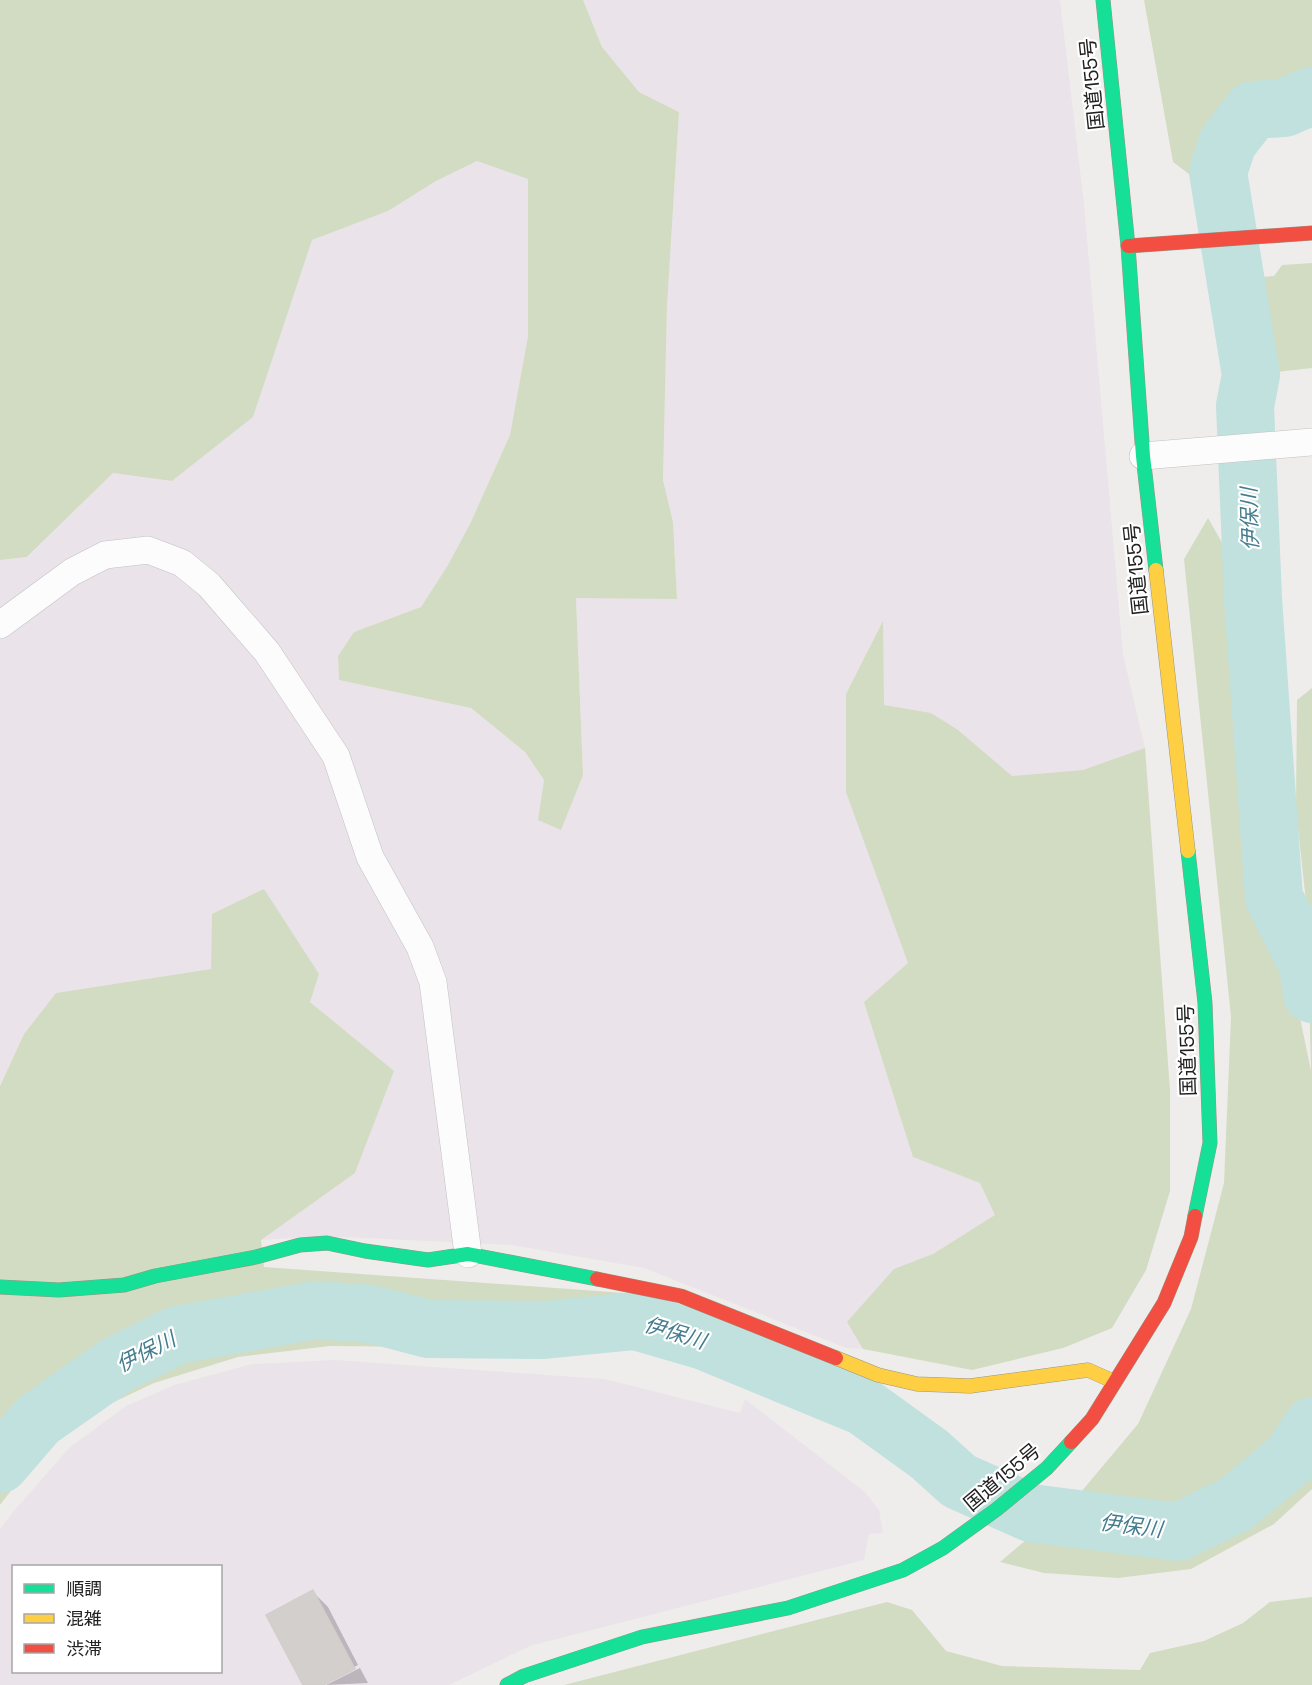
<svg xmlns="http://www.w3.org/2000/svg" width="1312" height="1685" font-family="'Space Grotesk','Noto Sans JP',sans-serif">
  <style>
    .industrial { fill: #ebe3ea; fill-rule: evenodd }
    .forest { fill: #d2dcc2 }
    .shadow { fill: #0003 }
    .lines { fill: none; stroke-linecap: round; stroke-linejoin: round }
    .river { stroke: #c0e1de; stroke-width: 58 }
    .building { fill: #d2cfcd; stroke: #d2cecc; stroke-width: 1.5 }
    .street-casing { stroke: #c2c2c1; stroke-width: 28 }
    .fast-casing { stroke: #999583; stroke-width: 15 }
    .slow-casing { stroke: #999583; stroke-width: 15 }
    .jam-casing { stroke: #999583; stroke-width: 15 }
    .street { stroke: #fdfcfc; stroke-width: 27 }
    .fast { stroke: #16e098; stroke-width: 14 }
    .slow { stroke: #ffcf43; stroke-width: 14 }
    .jam { stroke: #f24e42; stroke-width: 14 }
    .labels { text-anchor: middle; stroke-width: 4.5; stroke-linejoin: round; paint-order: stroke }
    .street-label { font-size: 20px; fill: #212121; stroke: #fff }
    .water-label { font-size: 21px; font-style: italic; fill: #457d8e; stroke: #fff }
  </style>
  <rect width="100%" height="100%" fill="#efedeb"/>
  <!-- industrial -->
  <g class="industrial">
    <polygon points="583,0 1060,0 1084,204 1123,654 1145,748 1170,1091 1170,1191 1146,1270 1112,1328 1063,1348 899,1355 863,1349 846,1348 644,1268 511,1245 321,1236 261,1240 394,1072 310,1002 211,969 56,993 24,1034 0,1086 0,560 28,557 113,473 172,481 253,417 311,240 388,211 436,181 477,161 528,179 528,336 510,435 470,524 448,565 421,607 354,632 338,656 339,680 471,708 525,752 544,780 538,820 583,775 576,597 677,598 673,522 663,480 667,306 679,112 639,92 602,47"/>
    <path d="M335,1360l270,19 135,34 5,-14 120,93 14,18 4,23 -14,1 -5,26 -334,86 -81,39h-449v-156l12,-16 57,-65 57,-42 48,-21 78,-21zM14,1566h206v106h-206z"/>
  </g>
  <!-- forest -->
  <g class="forest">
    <polygon points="0,0 583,0 602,47 639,92 679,112 667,306 663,480 673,522 677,599 576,598 583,775 561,830 538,820 544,780 525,752 471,708 339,680 338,656 354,632 421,607 448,565 470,524 510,435 528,336 528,179 477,161 436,181 388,211 312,240 253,417 172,481 113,473 27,557 0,560"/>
    <polygon points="1144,0 1312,0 1312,83 1282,97 1255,100 1219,128 1210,163 1201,183 1173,162"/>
    <polygon points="1312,263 1312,368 1258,374 1246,278 1274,276 1282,265"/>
    <polygon points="1208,518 1245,583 1264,905 1292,979 1311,1071 1307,911 1296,809 1297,700 1312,688 1312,1489 1274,1524 1191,1569 1118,1578 1044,1573 1000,1562 1076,1498 1138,1424 1191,1309 1224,1183 1231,1017 1184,559"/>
    <polygon points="883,621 884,705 931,713 958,730 1012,776 1083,770 1145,748 1170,1091 1170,1191 1146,1270 1112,1328 1063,1348 972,1370 863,1349 847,1322 894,1269 933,1254 995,1215 980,1183 913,1157 864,1002 908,963 846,792 846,694"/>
    <polygon points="264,889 319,974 310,1002 394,1071 355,1173 261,1240 264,1267 638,1294 620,1349 330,1346 238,1357 154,1383 78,1419 30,1466 0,1505 0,1086 24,1034 56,993 211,969 212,914"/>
    <polygon points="1312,1597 1312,1685 564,1685 887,1602 912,1610 946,1651 1002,1666 1140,1670 1150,1653 1204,1641 1243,1623 1270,1602"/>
  </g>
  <!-- shadow -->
  <g class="shadow">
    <polygon points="313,1592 328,1607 358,1665 320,1685 304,1685"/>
    <polygon points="360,1668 368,1683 326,1685"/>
  </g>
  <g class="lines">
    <!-- river -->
    <g class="river">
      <polyline points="1312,96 1284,108 1253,110 1228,142 1218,172 1251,375 1245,406 1253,598 1274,898 1308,965 1312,994"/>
      <polyline points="0,1464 38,1420 115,1366 177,1335 316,1310 371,1314 428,1329 544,1330 635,1321 704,1341 864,1407 929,1454 959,1481 1031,1513 1178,1532 1236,1504 1293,1456 1312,1426"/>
    </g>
  </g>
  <!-- building -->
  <polygon class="building" points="313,1590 355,1669 323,1685 303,1685 266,1615"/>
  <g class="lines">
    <!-- street casing -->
    <g class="street-casing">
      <g id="street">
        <polyline points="1143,456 1312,442"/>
        <polyline points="0,625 72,572 105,555 148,550 182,563 209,585 267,652 336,756 370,857 420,947 433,982 468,1254"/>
      </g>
    </g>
    <!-- fast casing -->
    <g class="fast-casing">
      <g id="fast">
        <polyline points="1103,0 1128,246 1143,456 1156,570"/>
        <polyline points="1188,851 1205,1003 1210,1143 1195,1216"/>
        <polyline points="0,1287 59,1290 124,1285 155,1276 256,1257 300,1245 327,1243 365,1251 428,1260 468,1254 597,1279"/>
        <polyline points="507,1685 524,1676 642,1637 788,1608 903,1570 943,1548 997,1509 1047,1468 1071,1442"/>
      </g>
    </g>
    <!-- slow casing -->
    <g class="slow-casing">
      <g id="slow">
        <polyline points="1156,570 1188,851"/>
        <polyline points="836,1358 878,1375 917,1384 970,1386 1088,1370 1115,1382"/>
      </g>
    </g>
    <!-- jam casing -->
    <g class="jam-casing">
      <g id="jam">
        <polyline points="1128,246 1312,233"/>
        <polyline points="597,1279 681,1296 836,1358"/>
        <polyline points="1071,1442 1092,1419 1164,1303 1191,1237 1195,1216"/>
      </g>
    </g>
    <!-- street -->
    <use href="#street" class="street"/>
    <!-- fast -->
    <use href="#fast" class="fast"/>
    <!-- slow -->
    <use href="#slow" class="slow"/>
    <!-- jam -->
    <use href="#jam" class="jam"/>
  </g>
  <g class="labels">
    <!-- street labels -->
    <g class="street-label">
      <text transform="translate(1092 84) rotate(-96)" y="7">国道155号</text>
      <text transform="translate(1136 569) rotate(-96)" y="7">国道155号</text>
      <text transform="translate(1187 1050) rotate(-92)" y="7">国道155号</text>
      <text transform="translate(1002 1477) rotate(-40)" y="7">国道155号</text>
    </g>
    <!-- water labels -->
    <g class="water-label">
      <text transform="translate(1250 519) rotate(-92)" y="7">伊保川</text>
      <text transform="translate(675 1333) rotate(17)" y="7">伊保川</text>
      <text transform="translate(146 1352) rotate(-27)" y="7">伊保川</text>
      <text transform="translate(1131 1526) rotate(7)" y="7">伊保川</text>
    </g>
  </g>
  <!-- legend -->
  <rect x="12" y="1565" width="210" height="108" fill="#ffffff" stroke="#a6a6a6" stroke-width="1.5"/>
  <rect x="24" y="1584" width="30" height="9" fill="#16e098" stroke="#a6a6a6" stroke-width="1.5"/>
  <text x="66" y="1595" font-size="18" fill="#212121">順調</text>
  <rect x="24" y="1614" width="30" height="9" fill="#ffcf43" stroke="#a6a6a6" stroke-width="1.5"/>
  <text x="66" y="1625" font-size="18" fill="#212121">混雑</text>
  <rect x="24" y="1644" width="30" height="9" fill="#f24e42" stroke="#a6a6a6" stroke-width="1.5"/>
  <text x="66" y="1655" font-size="18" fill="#212121">渋滞</text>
</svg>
